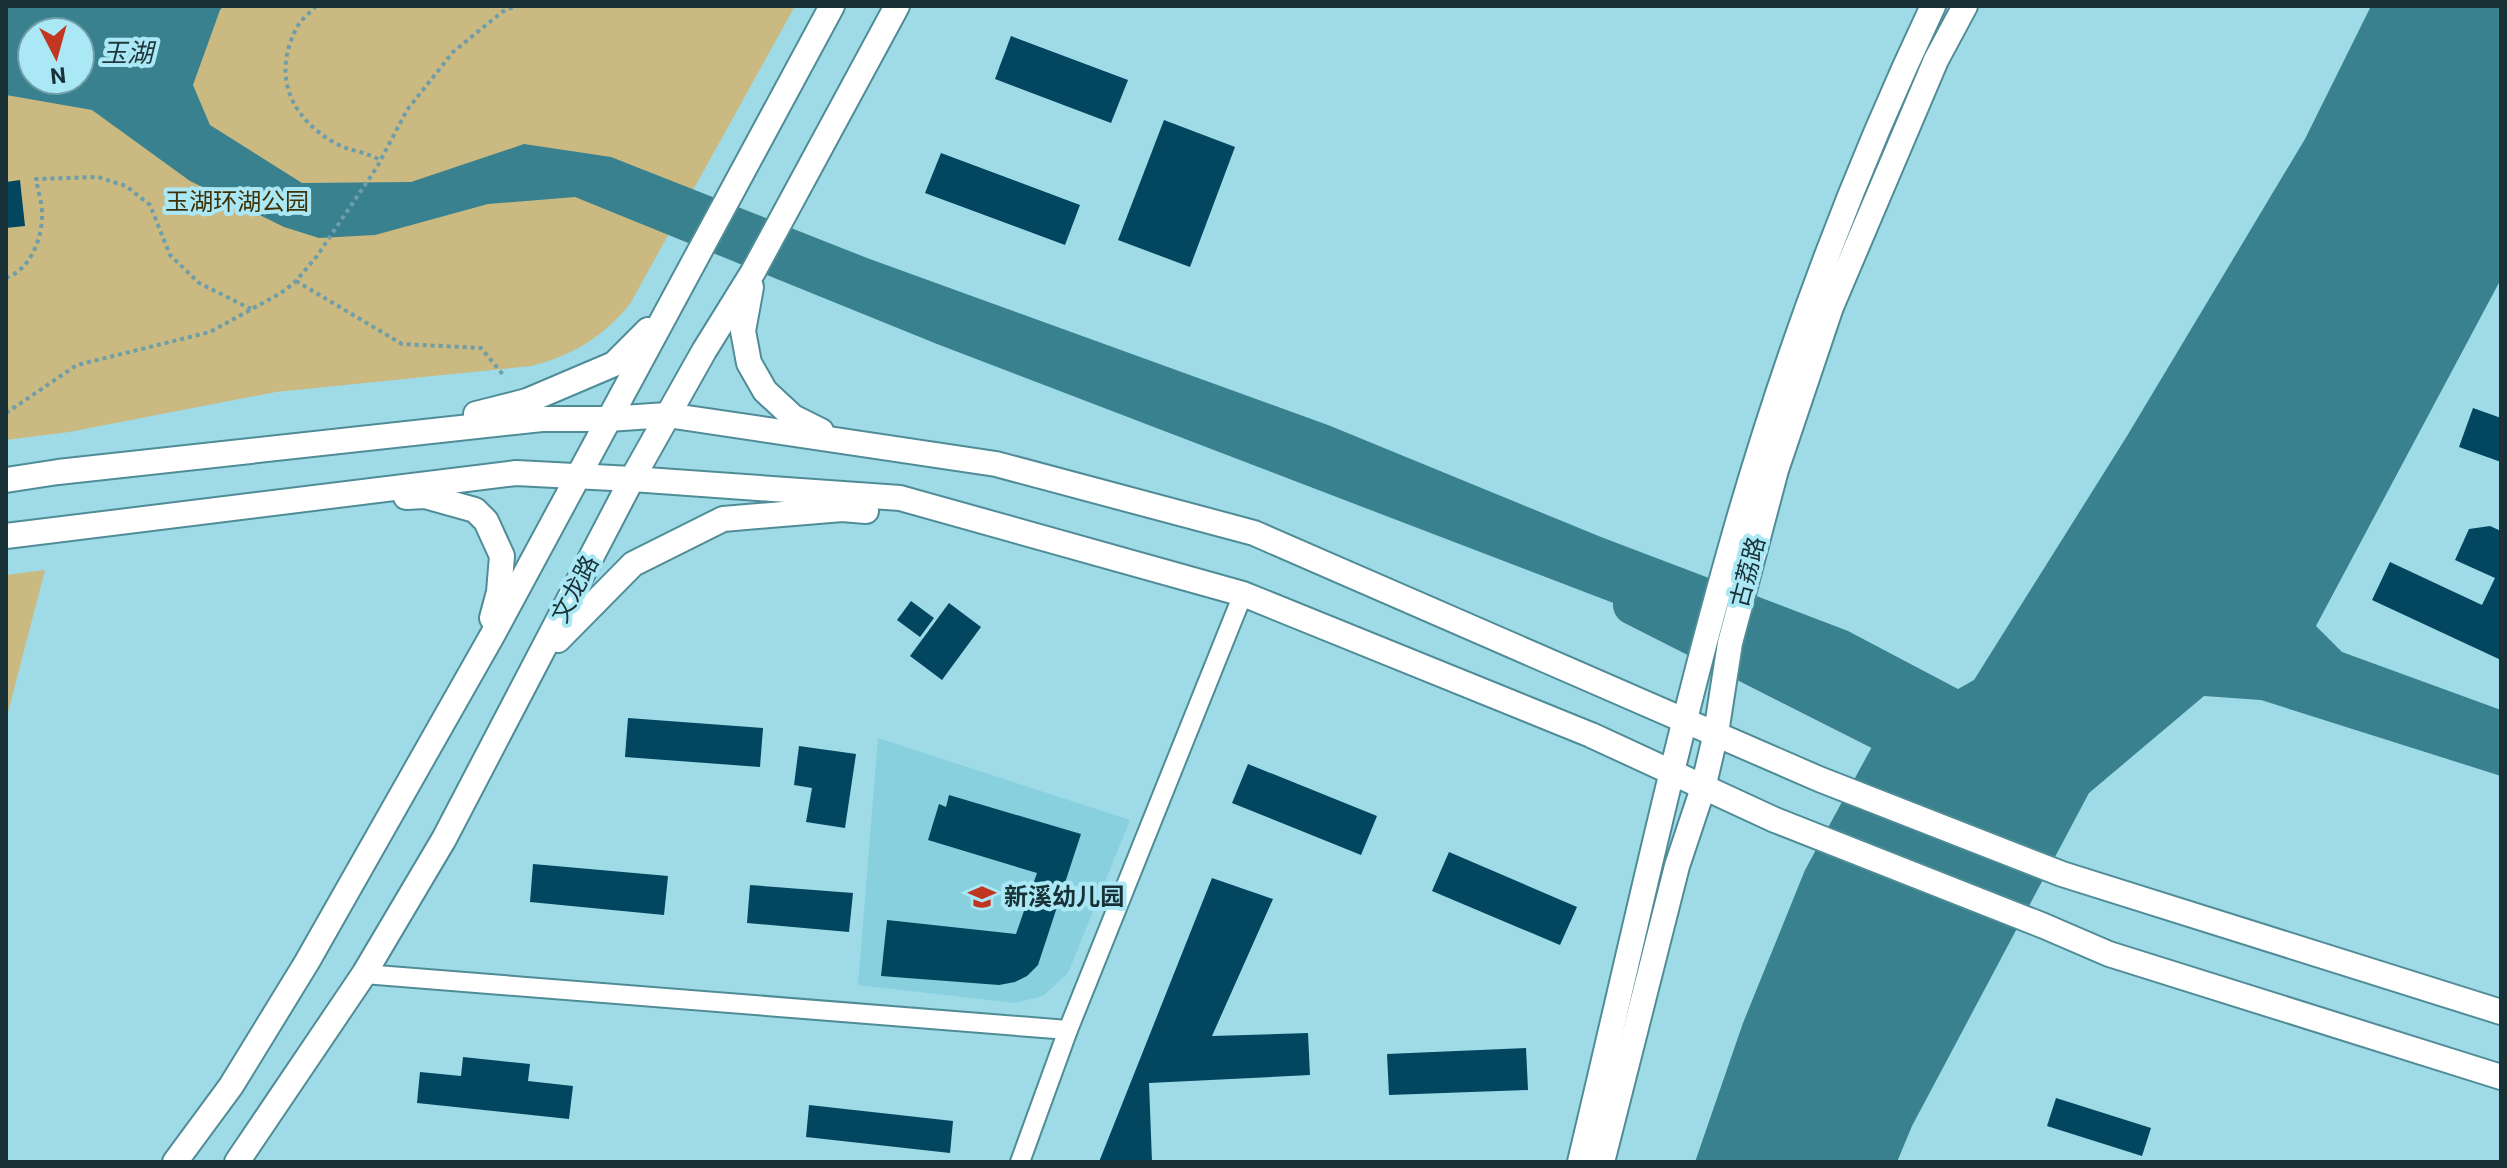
<svg xmlns="http://www.w3.org/2000/svg" width="2507" height="1168" font-family="Roboto,'Noto Sans SC',sans-serif">
  <style>
    .built { fill: #88d0de }
    .green { fill: #cbb982; fill-rule: evenodd }
    .water { fill: #39818e; fill-rule: evenodd }
    .lines { fill: none; stroke-linecap: round; stroke-linejoin: round }
    .river { stroke: #39818e; stroke-width: 40 }
    .building { fill: #02465f }
    .street-casing { stroke: #508c97; stroke-width: 22 }
    .secondary-casing { stroke: #508c97; stroke-width: 28 }
    .path { stroke: #6e9ea7; stroke-width: 4; stroke-dasharray: 4 4; stroke-linecap: butt }
    .street { stroke: #fff; stroke-width: 18 }
    .secondary { stroke: #fff; stroke-width: 24 }
    .labels { text-anchor: middle; stroke-width: 8; stroke-linejoin: round; paint-order: stroke }
    .park-label { font-size: 24px; fill: #3f3206; stroke: #abe8f5 }
    .street-label { font-size: 24px; fill: #183136; stroke: #abe8f5 }
    .poi-label { font-size: 24px; font-weight: bold; fill: #183136; stroke: #abe8f5; text-anchor: start }
    .water-label { font-size: 26px; font-style: italic; fill: #20383d; stroke: #abe8f5 }
  </style>
  <rect width="100%" height="100%" fill="#9edbe7"/>
  <!-- built -->
  <polygon class="built" points="878,738 1130,820 1068,973 1043,996 1015,1003 858,985"/>
  <!-- green -->
  <g class="green">
    <path d="M6,6h789l-165,298c-27,33 -58,52 -99,62l-255,26 -207,40 -63,8zM32,32h48v48h-48z"/>
    <polygon points="45,570 6,720 6,575"/>
  </g>
  <!-- water -->
  <path class="water" d="M6,6h218l-4,4 -27,75 17,40 92,58 109,-1 113,-38 87,13 256,101 461,167 273,112 247,94 110,58 16,-9 153,-244 178,-297 66,-133h130v273l-185,347 26,26 159,58v66l-240,-76 -57,-4 -115,97 -177,333 -15,36h-202l48,-139 62,-153 75,-138 -42,-43 -901,-345 -362,-147 -87,7 -113,31 -56,3 -35,-11 -94,-46 -98,-71 -86,-15zM32,32h48v48h-48z"/>
  <g class="lines">
    <!-- river -->
    <polyline class="river" points="1633,605 1926,753"/>
  </g>
  <!-- building -->
  <g class="building">
    <polygon points="1011,36 1128,80 1111,123 995,79"/>
    <polygon points="1164,120 1235,147 1190,267 1118,240"/>
    <polygon points="941,153 1080,205 1065,245 925,193"/>
    <polygon points="20,180 25,226 6,228 6,182"/>
    <polygon points="2473,408 2501,418 2501,462 2459,447"/>
    <polygon points="2490,526 2501,531 2501,660 2372,600 2390,562 2482,605 2495,578 2455,560 2469,529"/>
    <polygon points="911,601 934,618 920,637 897,620"/>
    <polygon points="949,603 981,627 942,680 910,656"/>
    <polygon points="628,718 763,728 760,767 625,757"/>
    <polygon points="799,746 856,754 845,828 806,822 812,788 794,785"/>
    <polygon points="1248,764 1377,816 1361,855 1232,803"/>
    <polygon points="949,795 1081,834 1038,965 1027,976 1015,982 999,985 881,976 887,920 1016,934 1037,873 928,840 939,804 946,807"/>
    <polygon points="1449,852 1577,907 1560,945 1432,891"/>
    <polygon points="533,864 668,876 664,915 530,902"/>
    <polygon points="1212,878 1273,899 1212,1036 1308,1033 1310,1075 1149,1083 1152,1162 1099,1162"/>
    <polygon points="750,885 853,893 849,932 747,923"/>
    <polygon points="1526,1048 1528,1090 1389,1095 1387,1054"/>
    <polygon points="463,1057 530,1064 528,1081 573,1086 569,1119 417,1103 420,1072 461,1076"/>
    <polygon points="2056,1098 2151,1128 2142,1156 2047,1126"/>
    <polygon points="809,1105 953,1121 950,1153 806,1137"/>
  </g>
  <g class="lines">
    <!-- street casing -->
    <g class="street-casing">
      <g id="street">
        <polyline points="364,974 1068,1030 1243,594"/>
        <polyline points="1020,1162 1068,1030"/>
      </g>
    </g>
    <!-- secondary casing -->
    <g class="secondary-casing">
      <g id="secondary">
        <polyline points="751,287 743,331 749,363 765,391 793,417 821,431"/>
        <polyline points="476,414 527,401 614,364 648,330"/>
        <polyline points="6,480 58,472 542,419 608,419 667,415 996,464 1254,533 1819,779 2062,874 2501,1012"/>
        <polyline points="406,497 425,496 475,510 486,521 502,556 499,592 492,618"/>
        <polyline points="6,536 516,473 632,479 900,498 1243,594 1591,735 1775,820 2044,926 2109,954 2501,1077"/>
        <polyline points="558,640 633,564 723,519 842,509 866,511"/>
        <polyline points="175,1162 231,1086 307,962 493,634 832,6"/>
        <polyline points="237,1162 364,974 444,839 632,479 704,351 753,272 897,6"/>
        <path d="M1580,1162c50,-209 95,-420 154,-626 52,-182 118,-359 199,-530"/>
        <polyline points="1602,1162 1677,866 1703,788 1716,733 1730,643 1776,470 1831,307 1936,60 1965,6"/>
      </g>
    </g>
    <!-- path -->
    <g class="path">
      <path d="M316,6c-6,7 -16,14 -20,23 -24,48 -5,89 39,114 14,8 29,8 45,17"/>
      <path d="M6,278c23,-8 35,-36 36,-60 1,-12 -4,-27 -6,-39l62,-2 28,9 24,19 20,50 29,28 52,26"/>
      <polyline points="296,281 402,344 481,348 505,377"/>
      <polyline points="6,413 77,365 210,332 281,293 296,281 317,256 377,167 407,110 453,52 502,12 515,6"/>
    </g>
    <!-- street -->
    <use href="#street" class="street"/>
    <!-- secondary -->
    <use href="#secondary" class="secondary"/>
  </g>
  <!-- icons -->
  <defs>
    <g id="school-bare" transform="scale(2.16)"><path d="M0-5L7-2L0 1L-7-2ZM-4 1L0 2.5L4 1V4Q0 6-4 4Z" fill="#c23621" stroke="#abe8f5" stroke-width="2.5" paint-order="stroke"/></g>
  </defs>
  <g fill-rule="evenodd">
    <use href="#school-bare" x="982" y="897"/>
  </g>
  <g class="labels">
    <!-- park labels -->
    <g class="park-label">
      <text x="237" y="210">玉湖环湖公园</text>
    </g>
    <!-- street labels -->
    <g class="street-label">
      <text transform="translate(1748 572) rotate(-75)" y="8">古荔路</text>
      <text transform="translate(575 589) rotate(-62)" y="8">文龙路</text>
    </g>
    <!-- poi labels -->
    <g class="poi-label">
      <text x="1004" y="905">新溪幼儿园</text>
    </g>
    <!-- water labels -->
    <g class="water-label">
      <text x="127" y="62">玉湖</text>
    </g>
  </g>
  <!-- border -->
  <rect width="2507" height="1168" fill="none" stroke="#183136" stroke-width="16"/>
  <!-- north arrow -->
  <g transform="translate(56 56) rotate(174)"><circle r="38" fill="#abe8f5" stroke="#709fa9" stroke-width="2"/>
  <path d="M0-6L14 30L0 20L-14 30Z" fill="#c23621"/>
  <text y="-12" font-size="22" font-weight="bold" text-anchor="middle" fill="#183136">N</text>
  </g>
</svg>
